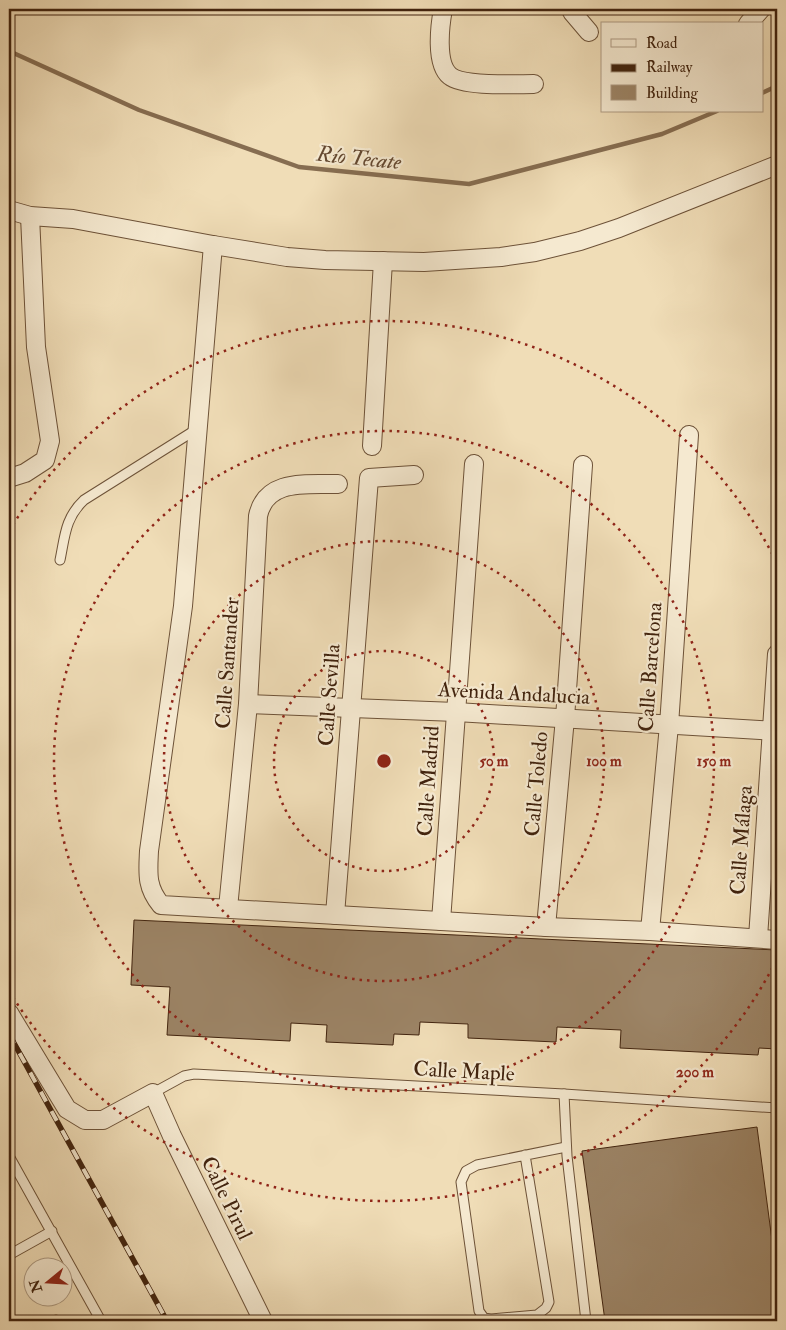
<svg xmlns="http://www.w3.org/2000/svg" width="786" height="1330" font-family="'IM FELL Double Pica',serif">
  <style>
    .lines { fill: none; stroke-linecap: round; stroke-linejoin: round }
    .stream { stroke: #866d51; stroke-width: 4.5 }
    .building { fill: #9c8466; stroke: #41230e }
    .service-casing { stroke: #6d5238; stroke-width: 11 }
    .minor-casing { stroke: #6d5238; stroke-width: 20 }
    .service { stroke: #f5e9d0; stroke-width: 9 }
    .minor { stroke: #f5e9d0; stroke-width: 18 }
    .rail-casing { stroke: #41230e; stroke-width: 5.5 }
    .rail { stroke: #f5e9d0; stroke-width: 4; stroke-dasharray: 11; stroke-linecap: butt }
    .ring { fill: none; stroke: #8f2418; stroke-width: 2.5; stroke-dasharray: 2.5 5 }
    .labels { text-anchor: middle; stroke-width: 4.5; stroke-linejoin: round; paint-order: stroke }
    .street-label { font-size: 21px; fill: #41230e; stroke: #f5e9d0 }
    .water-label { font-size: 22px; font-style: italic; fill: #644830; stroke: #f5e9d0 }
    .centre { fill: #8f2418; stroke: #f5e9d0; stroke-width: 2.5 }
    .ring-label { font-size: 15px; text-anchor: middle; font-weight: bold; fill: #8f2418; stroke: #f5e9d0; stroke-width: 4.5; stroke-linejoin: round; paint-order: stroke }
  </style>
  <rect width="100%" height="100%" fill="#f0ddb7"/>
  <filter id="stains"><feTurbulence type="fractalNoise" baseFrequency=".004" numOctaves="4"/><feColorMatrix values="0 0 0 0 .2 0 0 0 0 .09 0 0 0 0 .02 0 0 0 .5 -.17"/></filter>
  <radialGradient id="worn" r=".72"><stop offset=".6" stop-color="#630" stop-opacity="0"/><stop offset="1" stop-color="#630" stop-opacity=".3"/></radialGradient>
  <g class="lines">
    <!-- stream -->
    <g class="stream">
      <polyline points="9,51 139,110 299,167 469,184 662,134 717,111"/>
      <polyline points="762,93 777,86"/>
    </g>
  </g>
  <!-- building -->
  <g class="building">
    <polygon points="134,920 777,950 777,1049 759,1048 758,1055 620,1048 621,1030 557,1027 556,1042 468,1038 468,1024 420,1022 419,1035 394,1034 393,1045 326,1042 327,1025 291,1023 290,1041 167,1035 170,987 131,985"/>
    <polygon points="757,1127 777,1278 777,1321 605,1321 582,1151"/>
  </g>
  <g class="lines">
    <!-- service casing -->
    <g class="service-casing">
      <g id="service">
        <path d="M60,560c5,-24 5,-42 24,-60l113,-71"/>
        <polyline points="153,1093 184,1076 194,1074 564,1094 777,1108"/>
        <polyline points="564,1094 567,1156 586,1321"/>
        <polyline points="525,1155 549,1302 546,1308 537,1315 491,1319 484,1318 479,1311 461,1182 466,1171 477,1165 566,1147"/>
        <polyline points="9,1156 101,1321"/>
        <polyline points="9,1255 52,1231"/>
        <polyline points="56,1320 56,1321"/>
      </g>
    </g>
    <!-- minor casing -->
    <g class="minor-casing">
      <g id="minor">
        <path d="M443,9c-3,16 -8,55 7,67 14,11 65,8 84,8"/>
        <polyline points="572,9 572,12 589,32"/>
        <polyline points="748,24 761,9"/>
        <polyline points="9,210 30,216 73,219 213,245 287,257 325,260 424,262 501,257 535,252 580,241 619,228 777,165"/>
        <path d="M213,245l-30,361 -34,245c-1,22 -3,36 12,54l385,22 104,4 127,9"/>
        <polyline points="372,446 383,261"/>
        <polyline points="9,478 25,473 45,460 50,441 36,347 30,216"/>
        <polyline points="248,704 456,712 777,731"/>
        <path d="M228,908l20,-204 10,-188c8,-38 49,-31 80,-32"/>
        <polyline points="335,915 369,478 414,475"/>
        <polyline points="441,921 474,464"/>
        <polyline points="546,927 565,718 583,465"/>
        <polyline points="650,931 669,725 689,435"/>
        <polyline points="758,938 777,654"/>
        <polyline points="9,1013 67,1109 85,1120 103,1120 153,1093 172,1136 263,1321"/>
      </g>
    </g>
    <!-- service -->
    <use href="#service" class="service"/>
    <!-- minor -->
    <use href="#minor" class="minor"/>
    <!-- rail casing -->
    <g class="rail-casing">
      <polyline id="rail" points="9,1034 167,1321"/>
    </g>
    <!-- rail -->
    <use href="#rail" class="rail"/>
  </g>
  <!-- distance rings -->
  <g class="ring">
    <circle cx="384" cy="761" r="110"/>
    <circle cx="384" cy="761" r="220"/>
    <circle cx="384" cy="761" r="330"/>
    <path d="M776 961A440 440 0 0 1 9 991M9 531A440 440 0 0 1 776 561"/>
  </g>
  <g class="labels">
    <!-- street labels -->
    <g class="street-label">
      <text transform="translate(227 663) rotate(-86)" y="7">Calle Santander</text>
      <text transform="translate(650 667) rotate(-86)" y="7">Calle Barcelona</text>
      <text transform="translate(514 693) rotate(3)" y="7">Avenida Andalucia</text>
      <text transform="translate(329 695) rotate(-86)" y="7">Calle Sevilla</text>
      <text transform="translate(428 781) rotate(-86)" y="7">Calle Madrid</text>
      <text transform="translate(536 784) rotate(-85)" y="7">Calle Toledo</text>
      <text transform="translate(741 840) rotate(-86)" y="7">Calle Málaga</text>
      <text transform="translate(464 1071) rotate(3)" y="7">Calle Maple</text>
      <text transform="translate(227 1198) rotate(64)" y="7">Calle Pirul</text>
    </g>
    <!-- water labels -->
    <g class="water-label">
      <text transform="translate(359 157) rotate(6)" y="8">Río Tecate</text>
    </g>
  </g>
  <circle cx="384" cy="761" r="8" class="centre"/>
  <g class="ring-label">
    <text x="494" y="766">50 m</text>
    <text x="604" y="766">100 m</text>
    <text x="714" y="766">150 m</text>
    <text x="695" y="1077">200 m</text>
  </g>
  <!-- margin -->
  <rect width="786" height="1330" fill="none" stroke="#f0ddb7" stroke-width="30"/>
  <rect x="10" y="10" width="766" height="1310" fill="none" stroke="#41230e" stroke-width="2.5"/>
  <rect x="15" y="15" width="756" height="1300" fill="none" stroke="#41230e"/>
  <!-- legend -->
  <rect x="601" y="22" width="162" height="90" fill="#f5e9d0" stroke="#ad9a82"/>
  <rect x="611" y="39" width="25" height="8" fill="#f5e9d0" stroke="#ad9a82"/>
  <text x="646" y="48" font-size="15" fill="#41230e">Road</text>
  <rect x="611" y="64" width="25" height="8" fill="#41230e" stroke="#ad9a82"/>
  <text x="646" y="72" font-size="15" fill="#41230e">Railway</text>
  <rect x="611" y="85" width="25" height="15" fill="#9c8466" stroke="#ad9a82"/>
  <text x="646" y="98" font-size="15" fill="#41230e">Building</text>
  <!-- north arrow -->
  <g transform="translate(48 1282) rotate(252)"><circle r="24" fill="#f5e9d0" stroke="#ad9a82"/>
  <path d="M0-4L9 19L0 12L-9 19Z" fill="#8f2418"/>
  <text y="-8" font-size="14" font-weight="bold" text-anchor="middle" fill="#41230e">N</text>
  </g>
  <rect width="100%" height="100%" filter="url(#stains)"/>
  <rect width="100%" height="100%" fill="url(#worn)"/>
</svg>
